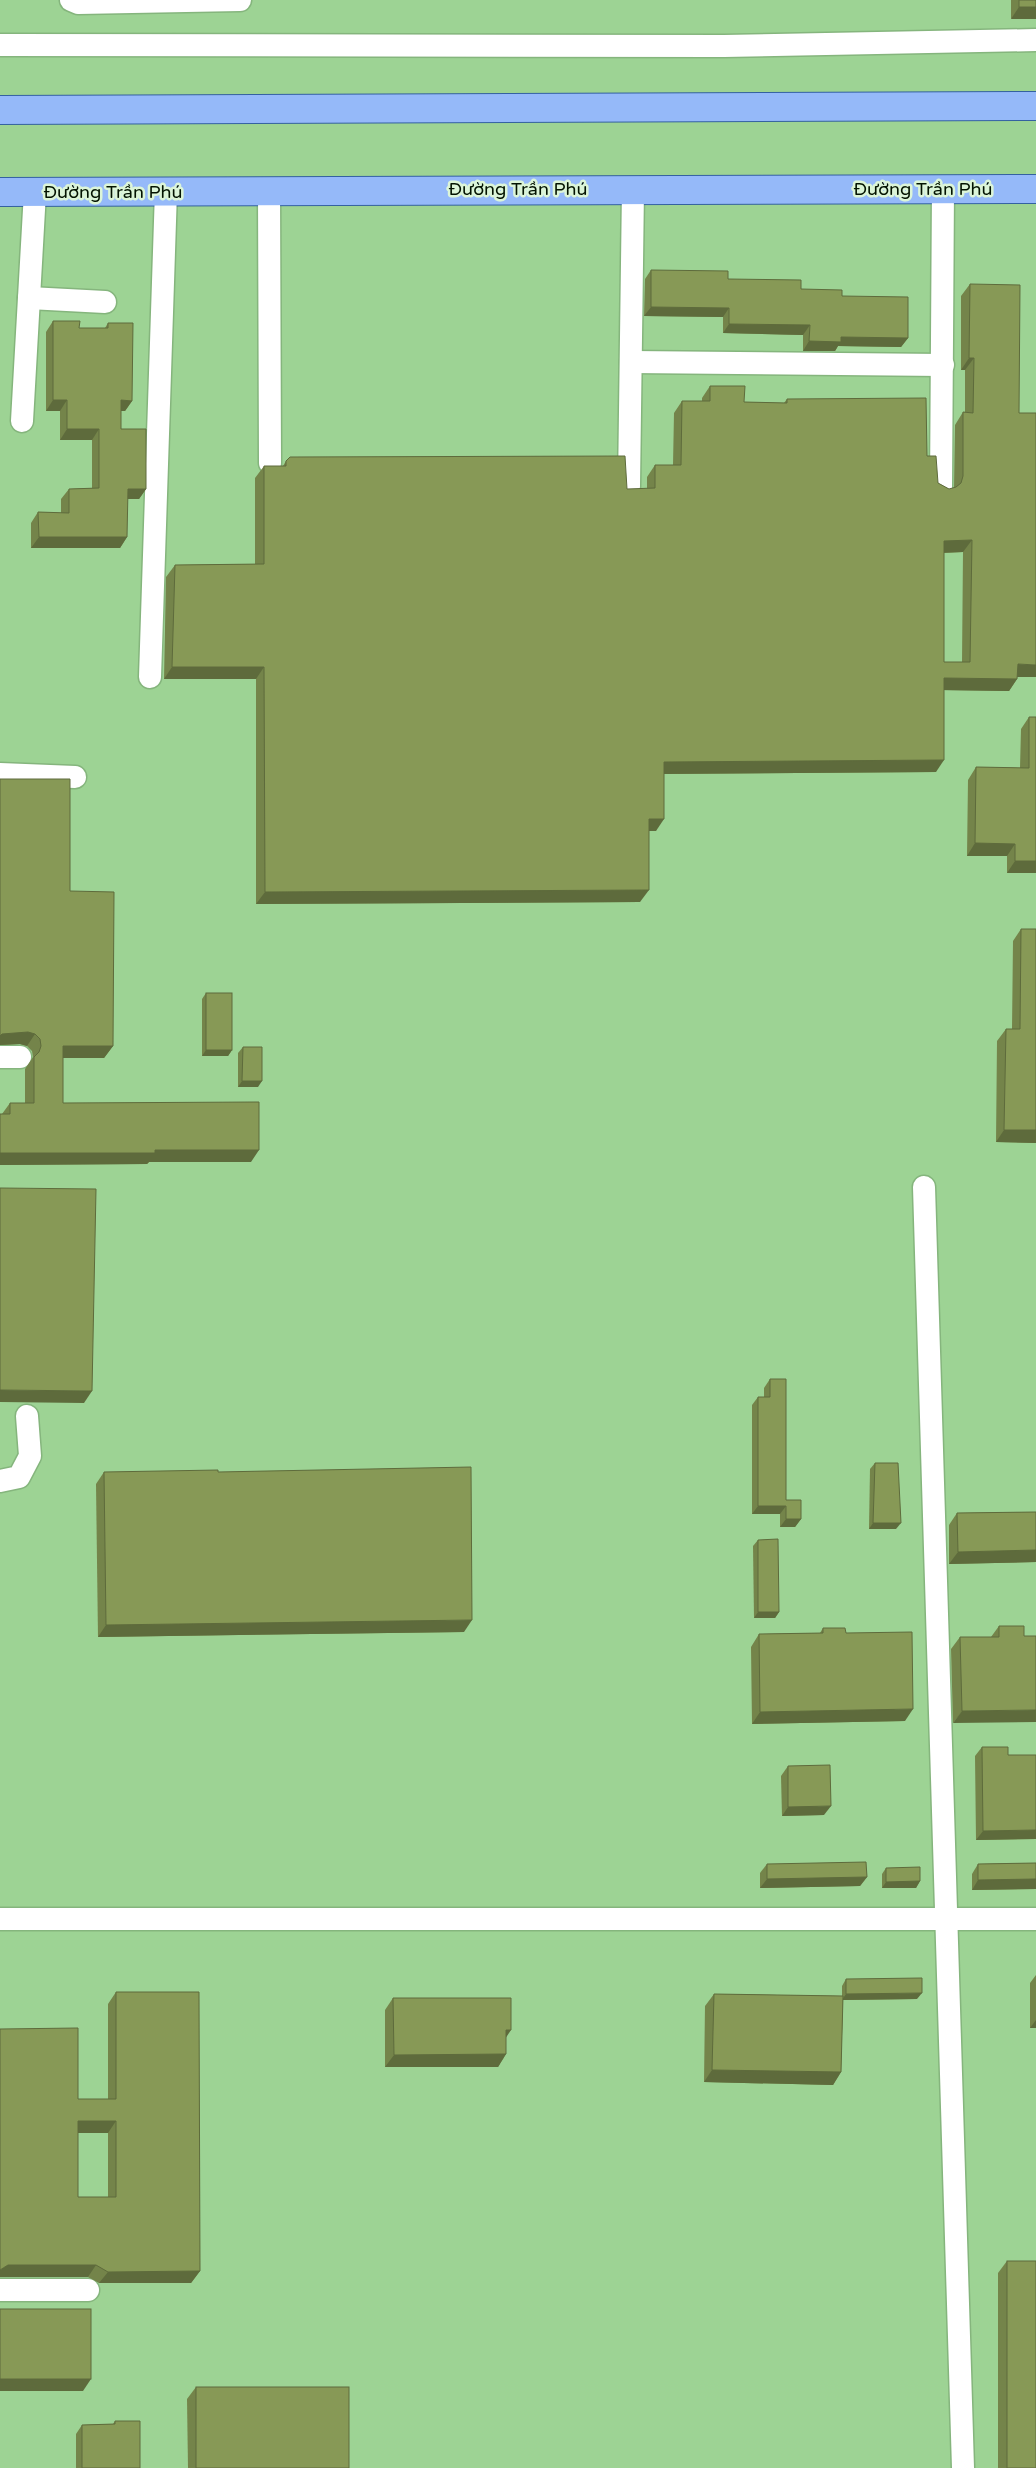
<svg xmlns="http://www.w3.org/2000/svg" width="1036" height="2468" font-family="'Varela Round',sans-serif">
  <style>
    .built { fill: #9dd394 }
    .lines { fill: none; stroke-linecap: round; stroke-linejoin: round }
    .minor-casing { stroke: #85b57d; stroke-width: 25 }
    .major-casing { stroke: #3461a0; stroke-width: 30 }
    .minor { stroke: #fff; stroke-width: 22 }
    .major { stroke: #95b9f9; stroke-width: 28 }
    .wall { fill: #74844a; fill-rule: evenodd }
    .shaded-wall { fill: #5e6b3c }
    .building { fill: #879956; stroke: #5e6b3c; fill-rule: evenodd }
    .labels { text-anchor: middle; stroke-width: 5; stroke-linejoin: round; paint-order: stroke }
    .street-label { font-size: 18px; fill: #031301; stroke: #dcf5d8 }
  </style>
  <rect width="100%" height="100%" fill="#abdca2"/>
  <!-- built -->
  <rect class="built" x="0" y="0" width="1036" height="2468"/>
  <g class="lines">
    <!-- minor casing -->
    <g class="minor-casing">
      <g id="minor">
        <polyline points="71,0 78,3 240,0"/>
        <polyline points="0,45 724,46 1036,40"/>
        <polyline points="269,191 270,463"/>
        <polyline points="29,298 105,302"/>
        <polyline points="631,362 943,365"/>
        <polyline points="22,421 35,192"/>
        <polyline points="629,486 633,189"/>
        <polyline points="941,488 943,189"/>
        <polyline points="150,677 166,191"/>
        <polyline points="0,774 75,777"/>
        <polyline points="0,1057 20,1057"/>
        <polyline points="924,1187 963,2468"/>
        <polyline points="0,1481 19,1477 30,1456 27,1416"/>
        <polyline points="0,1919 1036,1919"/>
        <polyline points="0,2290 88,2290"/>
      </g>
    </g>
    <!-- major casing -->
    <g class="major-casing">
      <g id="major">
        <polyline points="0,110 1036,106"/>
        <polyline points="0,192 1036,189"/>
      </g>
    </g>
    <!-- minor -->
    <use href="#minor" class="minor"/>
    <!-- major -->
    <use href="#major" class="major"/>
  </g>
  <!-- wall -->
  <g class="wall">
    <polygon points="1011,0 1036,0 1011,19"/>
    <polygon points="651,270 728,279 842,296 908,338 901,347 838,346 835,351 803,351 803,335 723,333 723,317 644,316 645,279"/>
    <path d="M970,284l49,129 -2,266 -8,12 -65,-1 -8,82 -272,2 -8,57h-7l-9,71 -384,2v-225h-92l2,-102 9,-12 80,-1v-86l9,-12h19l3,-5 341,28h20v-12l8,-12h18l1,-52 8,-12h20v-3l8,-12 34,16 40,1 3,-4 140,57 11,27 11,6 5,-1 1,-63 8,-13h2v-42h-4v-74zM963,552l-1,110h-18v-109z"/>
    <polygon points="53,321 79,328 105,328 108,323 132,401 125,411 121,411 121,429 146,489 139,499 127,499 127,537 120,548 31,548 31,523 38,512 61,513 61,499 69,489 92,488 92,440 60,440 60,411 46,411 46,332"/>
    <polygon points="1029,717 1036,873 1007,873 1007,856 967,856 968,780 976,767 1020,768 1021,729"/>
    <polygon points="0,779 70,891 113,1046 104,1058 63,1058 63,1103 251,1162 149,1162 147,1164 0,1165 0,1114 2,1114 10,1103 25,1103 25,1069 33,1057 32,1051 27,1046 20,1044 0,1045"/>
    <polygon points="1021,929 1036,1143 996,1142 997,1041 1006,1029 1012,1029 1013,941"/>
    <polygon points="206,993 232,1050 228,1056 202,1056 202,999"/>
    <polygon points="243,1047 258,1087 238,1087 238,1053"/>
    <polygon points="770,1379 786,1500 801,1519 795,1527 780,1527 780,1514 752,1514 752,1405 758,1397 764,1397 764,1388"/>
    <polygon points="875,1463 896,1529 869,1529 870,1469"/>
    <polygon points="104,1472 218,1472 464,1632 98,1637 96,1484"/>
    <polygon points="1036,1512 1036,1562 949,1564 949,1525 957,1513"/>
    <polygon points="758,1540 779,1612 775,1618 754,1618 753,1546"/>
    <polygon points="999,1626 1024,1636 953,1723 951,1649 960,1637 991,1637"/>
    <polygon points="823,1628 905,1721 752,1724 751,1647 759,1634 820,1633"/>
    <polygon points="982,1747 1008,1755 1036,1755 1036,1839 976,1840 975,1756"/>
    <polygon points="788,1766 824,1815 782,1816 781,1776"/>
    <polygon points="1036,1863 1036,1889 972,1890 972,1874 978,1864"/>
    <polygon points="767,1864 867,1877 860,1886 760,1888 760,1873"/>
    <polygon points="886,1868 920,1881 916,1888 882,1888 882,1874"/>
    <polygon points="1036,1975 1036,2028 1030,2028 1030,1983"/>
    <polygon points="846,1979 917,1999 843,2000 841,2072 833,2085 704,2082 705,2006 714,1994 842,1996 842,1986"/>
    <path d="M116,1992l84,279 -9,12h-92l-11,-6h-88l78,-178h30v-95zM78,2133h30v64h-30z"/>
    <polygon points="393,1998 506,2037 506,2054 498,2067 385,2067 385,2010"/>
    <polygon points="1007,2261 1036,2468 998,2468 998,2273"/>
    <polygon points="196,2387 349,2468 188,2468 187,2399"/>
    <polygon points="115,2421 140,2468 76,2468 76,2434 82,2425 113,2424"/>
  </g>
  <!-- shaded-wall -->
  <g class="shaded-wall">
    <polygon points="1019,7 1036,7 1036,19 1011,19"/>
    <polygon points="651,307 729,308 723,317 644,316"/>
    <polygon points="729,324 810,325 803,335 723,333"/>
    <polygon points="841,337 908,338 901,347 838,346 835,351 803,351 809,341"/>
    <polygon points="969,358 974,358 965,370 961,370"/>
    <polygon points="53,400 67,400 60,411 46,411"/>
    <polygon points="121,400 132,401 125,411 113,411"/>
    <polygon points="67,429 99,429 92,440 60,440"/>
    <polygon points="128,489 146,489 139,499 120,499"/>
    <polygon points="39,537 127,537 120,548 31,548"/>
    <polygon points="972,540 963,552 935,553 944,541"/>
    <polygon points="1018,664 1036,665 1036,677 1009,677"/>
    <polygon points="172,667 264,667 256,679 164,679"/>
    <polygon points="944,678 1017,679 1009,691 936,690"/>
    <polygon points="944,760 936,772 656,774 664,762"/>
    <polygon points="649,819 664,819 656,831 640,831"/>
    <polygon points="975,843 1015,844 1007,856 967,856"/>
    <polygon points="1015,861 1036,861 1036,873 1007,873"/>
    <polygon points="649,890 640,902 256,904 265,892"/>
    <polygon points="28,1032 35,1034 27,1046 20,1044 0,1045 0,1036 2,1034"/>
    <polygon points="63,1046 113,1046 104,1058 54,1058"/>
    <polygon points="206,1050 232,1050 228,1056 202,1056"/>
    <polygon points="242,1081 262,1081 258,1087 238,1087"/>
    <polygon points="1004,1130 1036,1130 1036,1143 996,1142"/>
    <polygon points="155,1150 259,1150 251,1162 149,1162 147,1164 0,1165 0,1153"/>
    <polygon points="0,1390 92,1391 84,1403 0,1402"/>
    <polygon points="758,1506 786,1506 780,1514 752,1514"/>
    <polygon points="786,1519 801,1519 795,1527 780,1527"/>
    <polygon points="873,1523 901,1523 896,1529 869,1529"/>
    <polygon points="1036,1550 1036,1562 949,1564 958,1552"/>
    <polygon points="758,1612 779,1612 775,1618 754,1618"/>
    <polygon points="472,1620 464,1632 98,1637 106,1625"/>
    <polygon points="913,1709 905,1721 752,1724 760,1712"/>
    <polygon points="1036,1710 1036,1722 953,1723 962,1711"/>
    <polygon points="831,1806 824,1815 782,1816 788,1807"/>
    <polygon points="1036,1830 1036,1839 976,1840 983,1831"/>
    <polygon points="867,1877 860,1886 760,1888 767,1879"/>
    <polygon points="1036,1879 1036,1889 972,1890 978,1880"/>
    <polygon points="920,1881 916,1888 882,1888 886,1882"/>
    <polygon points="922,1993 917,1999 842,2000 846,1994"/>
    <polygon points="1036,2020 1036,2028 1030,2028"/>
    <polygon points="506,2030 511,2030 503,2042"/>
    <polygon points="506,2054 498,2067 385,2067 394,2055"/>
    <polygon points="712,2070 841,2072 833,2085 704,2082"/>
    <polygon points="78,2121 116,2121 108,2133 70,2133"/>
    <polygon points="8,2265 96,2265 88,2277 0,2277 0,2270"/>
    <polygon points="200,2271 191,2283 99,2283 108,2272"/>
    <polygon points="0,2379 91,2379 83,2391 0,2391"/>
  </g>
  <!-- building -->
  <g class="building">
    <rect x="1019" y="0" width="17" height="7"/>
    <polygon points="651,270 728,271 728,279 801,280 801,289 842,290 842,296 908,297 908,338 841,337 841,342 809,341 810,325 729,324 729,308 651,307"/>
    <path d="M970,284l50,1 -1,128h17v252l-18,-1 -1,15 -73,-1v82l-280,2v57h-15v71l-384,2 -1,-225h-92l3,-102 89,-1v-98h22v-5l4,-4 335,-1 2,33 28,-1v-23h26l1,-64h28v-15h35l-1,16 43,1v-4l139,-1 1,58h9l2,27 11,6 7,-2 5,-4 2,-7v-64l10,1 1,-55h-5zM972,540l-2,122h-26v-121z"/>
    <polygon points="53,321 80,321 79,328 108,328 108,323 133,323 132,401 121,400 121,429 146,429 146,489 128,489 127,537 39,537 38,512 69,513 69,489 99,488 99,429 67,429 67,400 53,400"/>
    <polygon points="1029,717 1036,717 1036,861 1015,861 1015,844 975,843 976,767 1029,768"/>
    <polygon points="0,779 70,779 70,891 114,892 113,1046 63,1046 63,1103 259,1102 259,1150 155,1150 155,1153 0,1153 0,1114 10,1114 10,1103 34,1103 34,1057 39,1052 41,1046 40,1039 35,1034 28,1032 2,1034 0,1036"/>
    <polygon points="1021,929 1036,929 1036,1130 1004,1130 1006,1029 1020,1029"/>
    <rect x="206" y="993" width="26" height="57"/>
    <polygon points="243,1047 262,1047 262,1081 242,1081"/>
    <polygon points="0,1188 96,1189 92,1391 0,1390"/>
    <polygon points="770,1379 786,1379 786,1500 801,1500 801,1519 786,1519 786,1506 758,1506 758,1397 770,1397"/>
    <polygon points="875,1463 898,1463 901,1523 873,1523"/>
    <polygon points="471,1467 472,1620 106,1625 104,1472 218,1470 218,1472"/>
    <polygon points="1036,1512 1036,1550 958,1552 957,1513"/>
    <polygon points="778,1539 779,1612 758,1612 758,1540"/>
    <polygon points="999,1626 1024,1626 1024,1636 1036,1636 1036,1710 962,1711 960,1637 999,1637"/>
    <polygon points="823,1628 845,1628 846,1633 912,1632 913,1709 760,1712 759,1634 823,1633"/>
    <polygon points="982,1747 1008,1747 1008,1755 1036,1755 1036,1830 983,1831"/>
    <polygon points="830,1765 831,1806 788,1807 788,1766"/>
    <polygon points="866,1862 867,1877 767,1879 767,1864"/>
    <polygon points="1036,1863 1036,1879 978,1880 978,1864"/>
    <polygon points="920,1867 920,1881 886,1882 886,1868"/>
    <polygon points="922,1978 922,1993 846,1994 846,1979"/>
    <path d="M116,1992h83l1,279 -92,1 -12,-7h-88l-8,5v-241l78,-1v71h38zM78,2121h38v76h-38z"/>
    <polygon points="714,1994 843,1996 841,2072 712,2070"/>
    <polygon points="393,1998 511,1998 511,2030 506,2030 506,2054 394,2055"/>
    <rect x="1007" y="2261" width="29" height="207"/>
    <rect x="0" y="2309" width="91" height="70"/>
    <rect x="196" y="2387" width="153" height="81"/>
    <polygon points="115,2421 140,2421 140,2468 82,2468 82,2425 115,2424"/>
  </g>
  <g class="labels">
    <!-- street labels -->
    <g class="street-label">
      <text x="518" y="195">Đường Trần Phú</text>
      <text x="923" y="195">Đường Trần Phú</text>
      <text x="113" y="198">Đường Trần Phú</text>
    </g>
  </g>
</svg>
